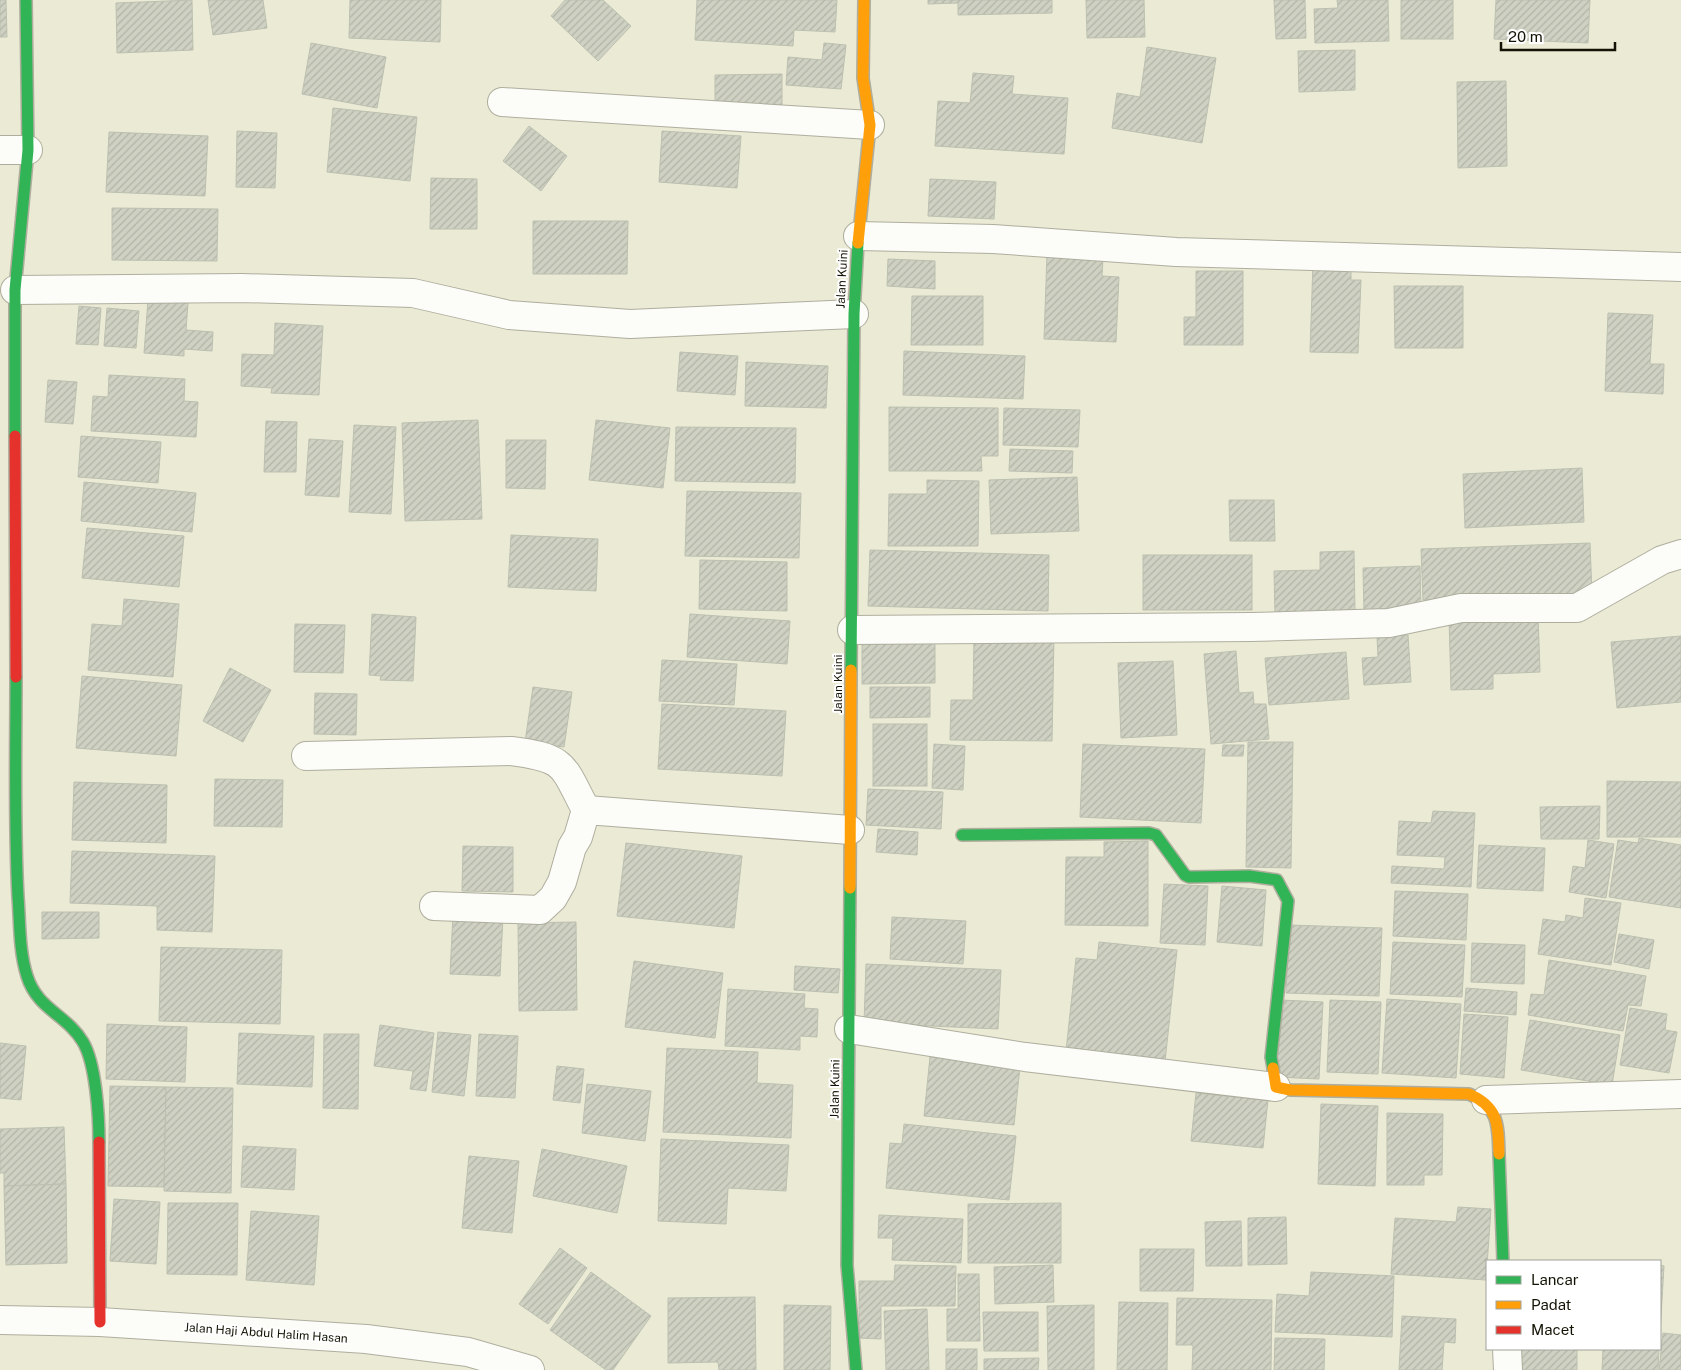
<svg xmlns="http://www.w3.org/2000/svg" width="1681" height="1370" font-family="'Public Sans',sans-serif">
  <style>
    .building { fill: url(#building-hatch); stroke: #bcc0b0 }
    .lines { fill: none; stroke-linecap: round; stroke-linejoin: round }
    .street-casing { stroke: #afae9e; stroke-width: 30 }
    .fast-casing { stroke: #afae9e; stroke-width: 14 }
    .slow-casing { stroke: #afae9e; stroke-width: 14 }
    .jam-casing { stroke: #afae9e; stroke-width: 14 }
    .street { stroke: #fcfcf9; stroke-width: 28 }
    .fast { stroke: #30b455; stroke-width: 11 }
    .slow { stroke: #ff9f0a; stroke-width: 11 }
    .jam { stroke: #e5322d; stroke-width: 11 }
    .labels { text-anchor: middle; stroke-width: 4; stroke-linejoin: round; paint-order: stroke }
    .street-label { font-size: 12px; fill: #141406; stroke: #fff }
  </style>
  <defs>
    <pattern id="building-hatch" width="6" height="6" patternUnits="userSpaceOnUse" patternTransform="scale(1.25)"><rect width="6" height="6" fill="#cfd2c3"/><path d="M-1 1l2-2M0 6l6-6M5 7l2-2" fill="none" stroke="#b1b3a6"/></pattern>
  </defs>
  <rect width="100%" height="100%" fill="#ebead5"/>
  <!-- building -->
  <g class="building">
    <polygon points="0,0 6,0 7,37 0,37"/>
    <polygon points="192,0 193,50 117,53 116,3"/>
    <polygon points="208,0 263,0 267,28 213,35"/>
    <polygon points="350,0 441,0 440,42 349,38"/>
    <polygon points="565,0 603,0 631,26 598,61 551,16"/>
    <polygon points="697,0 837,0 835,32 794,30 793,46 695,40"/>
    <polygon points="928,0 1052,0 1052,13 958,15 958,3 928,4"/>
    <polygon points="1086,0 1144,0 1145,37 1087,38"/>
    <polygon points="1274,0 1305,0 1306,38 1276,39"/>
    <polygon points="1337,0 1388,0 1389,41 1315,43 1314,9 1338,8"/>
    <rect x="1401" y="0" width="52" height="39"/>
    <polygon points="1496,0 1590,0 1588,43 1494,39"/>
    <polygon points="311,43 386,57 377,108 302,94"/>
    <polygon points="824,43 846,45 841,89 786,85 788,57 822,60"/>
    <polygon points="1147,47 1216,58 1202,143 1112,128 1117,93 1140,97"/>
    <polygon points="1355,50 1355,90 1299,92 1298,51"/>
    <polygon points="973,73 1014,76 1012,94 1068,98 1064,154 935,146 938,101 970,103"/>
    <polygon points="782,74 782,108 715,110 715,75"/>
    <polygon points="1506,81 1507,166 1458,168 1457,82"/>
    <polygon points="333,108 417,117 410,181 327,172"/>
    <polygon points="529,126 567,156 541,191 503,161"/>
    <polygon points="237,131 277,133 275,188 236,187"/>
    <polygon points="662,131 741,136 737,188 659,182"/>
    <polygon points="109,132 208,136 205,196 106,192"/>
    <polygon points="431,178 477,179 477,229 430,229"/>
    <polygon points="930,179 996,182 994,219 928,216"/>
    <polygon points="112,208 218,209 217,261 112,260"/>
    <polygon points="533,221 628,221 627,274 533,274"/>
    <polygon points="1047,255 1103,258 1102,276 1119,277 1116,342 1044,339"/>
    <polygon points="888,259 935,261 935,289 887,286"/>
    <polygon points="1313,262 1351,264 1351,280 1361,280 1358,353 1310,352"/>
    <polygon points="1196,271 1243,271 1243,345 1184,345 1184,317 1196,317"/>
    <polygon points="1394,286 1463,286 1463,348 1395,348"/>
    <polygon points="912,296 983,296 983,345 911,345"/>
    <polygon points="148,300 188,303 186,330 213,332 212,351 184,349 184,356 144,353"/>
    <polygon points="79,306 101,308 98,345 76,344"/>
    <polygon points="107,308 139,311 136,348 104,346"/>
    <polygon points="1608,313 1653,315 1650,364 1664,364 1663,394 1605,391"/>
    <polygon points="275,323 323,326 319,395 271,393 272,388 241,386 242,354 274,355"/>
    <polygon points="904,351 1025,356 1023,399 903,395"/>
    <polygon points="680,352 738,356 735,395 677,391"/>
    <polygon points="746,362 828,366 826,408 745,406"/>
    <polygon points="109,375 185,379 184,401 198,402 196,437 91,431 93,396 108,397"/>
    <polygon points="48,380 77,382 73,424 45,422"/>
    <polygon points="889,407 998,408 998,456 981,456 982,471 889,471"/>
    <polygon points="1004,408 1080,410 1078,447 1003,445"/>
    <polygon points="478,420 482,519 405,521 402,423"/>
    <polygon points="596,420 670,428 663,488 589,480"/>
    <polygon points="266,421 297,422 296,472 264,472"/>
    <polygon points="354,425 396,427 391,514 349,512"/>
    <polygon points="676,427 796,428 795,483 675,481"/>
    <polygon points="81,436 161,442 158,483 78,477"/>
    <polygon points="309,439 343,441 339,497 305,495"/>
    <polygon points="506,440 546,440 545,489 506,488"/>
    <polygon points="1010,449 1073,451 1072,473 1009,471"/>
    <polygon points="1582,468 1584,522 1465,528 1463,474"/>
    <polygon points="1077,477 1079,531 991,534 989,480"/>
    <polygon points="927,480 979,481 978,546 888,546 889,494 927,494"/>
    <polygon points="84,482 196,493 192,532 81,521"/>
    <polygon points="687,491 801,493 799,558 685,556"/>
    <polygon points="1229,500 1274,500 1275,541 1230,541"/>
    <polygon points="87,528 184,536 179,587 82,578"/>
    <polygon points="511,535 598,539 596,591 508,587"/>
    <polygon points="1590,543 1592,594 1423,600 1421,549"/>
    <polygon points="870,550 1049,555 1048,611 868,606"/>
    <polygon points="1354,551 1355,612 1275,613 1274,571 1320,570 1320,552"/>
    <rect x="1143" y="555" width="109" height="55"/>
    <polygon points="700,560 787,562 787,611 699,609"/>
    <polygon points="1420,566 1421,611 1364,613 1363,568"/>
    <polygon points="124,599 179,604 173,677 88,670 92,624 122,626"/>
    <polygon points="372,614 416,617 413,681 380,680 381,676 369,675"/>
    <polygon points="690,614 790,621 787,664 687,657"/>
    <polygon points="1538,614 1540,672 1493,674 1493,689 1451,690 1449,618"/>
    <polygon points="295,624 345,625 343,673 294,672"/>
    <polygon points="974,635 1054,636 1052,741 950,740 951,700 973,700"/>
    <polygon points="1408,635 1411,682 1364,685 1362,658 1378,657 1377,637"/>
    <polygon points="1681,636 1681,702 1617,708 1611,642"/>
    <polygon points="862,637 935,637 935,683 862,684"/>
    <polygon points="1236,651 1239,693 1253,692 1254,704 1266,704 1269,739 1211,744 1204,654"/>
    <polygon points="1346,652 1349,699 1269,705 1265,658"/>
    <polygon points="662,660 737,664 734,705 659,701"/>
    <polygon points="1173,661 1177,735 1121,738 1118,663"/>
    <polygon points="230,668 271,690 243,742 203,721"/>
    <polygon points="82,676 182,685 176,756 76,748"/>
    <polygon points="533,687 572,692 564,747 525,742"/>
    <polygon points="870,687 930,687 930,717 870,718"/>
    <polygon points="315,693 357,694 356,735 314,734"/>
    <polygon points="662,704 786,711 782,776 658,769"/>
    <rect x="873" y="724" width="54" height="62"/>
    <polygon points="1248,742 1293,742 1291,868 1246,867"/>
    <polygon points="934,744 965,746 963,790 932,788"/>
    <polygon points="1083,744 1205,749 1201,823 1080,817"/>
    <polygon points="1223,745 1244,745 1243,756 1222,756"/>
    <polygon points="215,779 283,780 282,827 214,826"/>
    <polygon points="1607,781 1681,782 1681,837 1607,837"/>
    <polygon points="74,782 167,785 166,843 72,840"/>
    <polygon points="868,789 943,792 941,829 866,825"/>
    <polygon points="1600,806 1599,839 1541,839 1540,807"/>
    <polygon points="1433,811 1475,813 1471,887 1391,883 1392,866 1444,869 1445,857 1397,855 1399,821 1431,823"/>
    <polygon points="878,829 918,832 917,855 876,852"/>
    <polygon points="1639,838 1681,845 1681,908 1609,897 1618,840 1638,843"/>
    <polygon points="1588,840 1614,844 1606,898 1569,892 1573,866 1585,868"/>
    <polygon points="1148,841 1148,926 1065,925 1066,857 1104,857 1104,842"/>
    <polygon points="626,843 742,856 734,928 617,916"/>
    <polygon points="1479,845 1545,848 1543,891 1477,888"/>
    <polygon points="463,846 513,847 513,892 462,891"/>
    <polygon points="72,851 215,856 212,932 157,930 157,906 70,903"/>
    <polygon points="1164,884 1208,886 1205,945 1160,943"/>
    <polygon points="1222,886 1266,890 1262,946 1217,942"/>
    <polygon points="1395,891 1468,894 1466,940 1393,936"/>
    <polygon points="1585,898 1621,903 1611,965 1538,954 1543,919 1565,922 1566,915 1583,918"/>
    <polygon points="42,912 99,912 99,938 42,939"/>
    <polygon points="453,914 503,917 500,976 450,974"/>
    <polygon points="892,917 966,921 963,964 890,959"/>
    <polygon points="576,922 577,1010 519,1011 518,923"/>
    <polygon points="1289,925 1382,928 1379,996 1286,993"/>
    <polygon points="1619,934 1654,940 1649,969 1614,962"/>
    <polygon points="1099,942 1177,950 1165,1062 1066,1051 1076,958 1097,960"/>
    <polygon points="1393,942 1465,945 1462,997 1390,994"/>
    <polygon points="1472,943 1525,945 1524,984 1471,982"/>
    <polygon points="161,947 282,950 280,1024 159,1021"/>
    <polygon points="1549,960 1646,976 1641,1006 1628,1005 1623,1031 1528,1015 1531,994 1544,995"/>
    <polygon points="634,961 723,973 715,1038 625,1027"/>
    <polygon points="866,964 1001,970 998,1029 864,1023"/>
    <polygon points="795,966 840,969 838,993 794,990"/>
    <polygon points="1466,988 1517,992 1516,1015 1464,1011"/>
    <polygon points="728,989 805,994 804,1008 818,1009 817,1037 800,1036 800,1050 725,1046"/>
    <polygon points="1387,999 1461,1004 1456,1078 1382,1073"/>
    <polygon points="1281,1000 1323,1002 1319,1079 1276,1077"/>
    <polygon points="1330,1000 1381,1002 1378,1074 1327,1072"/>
    <polygon points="1630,1008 1667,1014 1665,1030 1677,1032 1669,1073 1620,1065"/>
    <polygon points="1464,1014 1508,1017 1504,1078 1460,1074"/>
    <polygon points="1530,1020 1620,1035 1612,1085 1521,1070"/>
    <polygon points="107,1024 187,1027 185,1082 106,1079"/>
    <polygon points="380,1025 434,1033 426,1091 410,1089 413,1071 374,1066"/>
    <polygon points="438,1032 471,1035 464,1096 432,1092"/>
    <polygon points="239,1033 314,1036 312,1087 237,1084"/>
    <polygon points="324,1034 359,1034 358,1109 323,1108"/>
    <polygon points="479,1034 518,1036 515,1098 476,1096"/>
    <polygon points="0,1043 26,1046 21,1100 0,1098"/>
    <polygon points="667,1048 758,1052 757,1083 793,1085 791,1138 663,1132"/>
    <polygon points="930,1057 1020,1067 1014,1125 924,1116"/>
    <polygon points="557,1066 584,1069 580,1103 553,1100"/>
    <polygon points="587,1084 651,1091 645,1141 582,1133"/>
    <polygon points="110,1086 166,1087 164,1187 108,1186"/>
    <polygon points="1237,1086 1269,1090 1263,1148 1191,1141 1196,1093 1235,1097"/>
    <polygon points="166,1087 233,1088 231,1193 164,1191"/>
    <polygon points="1321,1104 1378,1106 1375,1186 1318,1184"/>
    <polygon points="1387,1113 1443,1114 1442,1175 1424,1175 1424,1185 1387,1185"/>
    <polygon points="904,1124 1016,1136 1009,1200 886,1188 890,1143 902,1144"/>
    <polygon points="64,1127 66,1184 4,1186 4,1173 0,1173 0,1129"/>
    <polygon points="661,1139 789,1145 786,1191 728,1188 726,1224 658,1221"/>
    <polygon points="243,1146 296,1149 294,1190 241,1187"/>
    <polygon points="542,1149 627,1166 617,1213 533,1196"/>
    <polygon points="469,1156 519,1161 512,1233 462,1228"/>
    <polygon points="66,1184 67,1263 6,1265 4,1186"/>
    <polygon points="114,1199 160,1202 156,1264 110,1261"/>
    <polygon points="168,1203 238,1203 237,1275 167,1274"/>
    <polygon points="1061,1203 1061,1263 968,1263 968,1204"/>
    <polygon points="1458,1207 1491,1209 1486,1280 1391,1274 1395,1218 1456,1222"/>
    <polygon points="251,1211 319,1216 314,1285 246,1280"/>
    <polygon points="879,1215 963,1219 961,1263 892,1260 893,1238 878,1238"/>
    <polygon points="1286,1217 1287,1264 1248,1265 1248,1218"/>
    <polygon points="1241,1221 1242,1266 1206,1266 1205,1222"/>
    <polygon points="560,1248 587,1268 548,1324 519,1304"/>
    <polygon points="1140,1249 1194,1249 1193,1291 1140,1291"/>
    <polygon points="895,1265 956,1266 955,1306 881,1306 881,1339 859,1338 859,1281 894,1281"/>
    <polygon points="1053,1265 1054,1302 995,1304 994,1267"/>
    <polygon points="1660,1265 1664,1266 1660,1334"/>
    <polygon points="591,1272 651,1316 613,1370 606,1370 550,1330"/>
    <polygon points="1311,1272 1394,1276 1392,1337 1275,1332 1277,1294 1309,1296"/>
    <polygon points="958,1274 979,1274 980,1341 947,1341 947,1309 958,1309"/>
    <polygon points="755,1297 756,1370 719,1370 718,1362 668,1363 668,1298"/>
    <polygon points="1177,1298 1272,1300 1271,1370 1192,1370 1193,1345 1176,1345"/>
    <polygon points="1119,1302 1168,1303 1167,1370 1117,1370"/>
    <polygon points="784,1305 831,1306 830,1370 784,1370"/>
    <polygon points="1094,1305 1094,1370 1048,1370 1047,1306"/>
    <polygon points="927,1309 929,1370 886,1370 884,1311"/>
    <polygon points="983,1312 1038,1312 1038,1351 984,1351"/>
    <polygon points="1402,1316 1456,1319 1455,1343 1444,1342 1442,1370 1399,1370"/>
    <polygon points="1663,1333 1681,1335 1681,1370 1659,1370"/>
    <polygon points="1275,1338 1325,1339 1324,1370 1274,1370"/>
    <rect x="946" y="1349" width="31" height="21"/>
    <rect x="1515" y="1349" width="62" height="21"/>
    <polygon points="1603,1349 1659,1349 1658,1370 1602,1370"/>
    <polygon points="1039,1358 1038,1370 984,1370 984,1359"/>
  </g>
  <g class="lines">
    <!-- street casing -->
    <g class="street-casing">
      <g id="street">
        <polyline points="502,102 870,125"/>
        <polyline points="0,150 28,150"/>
        <polyline points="858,236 993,239 1176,252 1681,267"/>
        <polyline points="15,290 242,288 413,293 509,315 630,324 854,314"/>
        <polyline points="852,630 1251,627 1389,623 1461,608 1577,608 1662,560 1681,554"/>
        <path d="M306,756l205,-5c55,7 51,13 75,59"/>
        <polyline points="434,906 540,910 553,898 562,882 572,847 578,837 586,810 850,830"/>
        <polyline points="849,1029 1025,1057 1276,1087"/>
        <polyline points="1486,1100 1681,1094"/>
        <polyline points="0,1320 100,1322 366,1339 468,1352 530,1370"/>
        <polyline points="1507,1349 1508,1370"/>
      </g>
    </g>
    <!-- fast casing -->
    <g class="fast-casing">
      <g id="fast">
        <polyline points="15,436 15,290 28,150 26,0"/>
        <polyline points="851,670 854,314 858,243"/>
        <path d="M16,677c0,73 -2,147 2,220 2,26 1,54 9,79 10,33 40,39 56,66 13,22 16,74 16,100"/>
        <polyline points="962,835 1149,833 1156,835 1185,875 1189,877 1249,876 1277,880 1288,901 1271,1057 1273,1068"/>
        <polyline points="850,888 847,1265 856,1370"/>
        <polyline points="1499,1154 1503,1261"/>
      </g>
    </g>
    <!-- slow casing -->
    <g class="slow-casing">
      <g id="slow">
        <polyline points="858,243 870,125 863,78 864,0"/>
        <polyline points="850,888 851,670"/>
        <path d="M1273,1068l3,19 14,3 179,4c30,13 29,31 30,60"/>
      </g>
    </g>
    <!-- jam casing -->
    <g class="jam-casing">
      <g id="jam">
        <polyline points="15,436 16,677"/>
        <polyline points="99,1142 100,1322"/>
      </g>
    </g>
    <!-- street -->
    <use href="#street" class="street"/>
    <!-- fast -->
    <use href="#fast" class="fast"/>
    <!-- slow -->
    <use href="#slow" class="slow"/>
    <!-- jam -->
    <use href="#jam" class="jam"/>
  </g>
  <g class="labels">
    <!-- street labels -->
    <g class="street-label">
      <text transform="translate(842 279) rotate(-87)" y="4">Jalan Kuini</text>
      <text transform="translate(838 684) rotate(-90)" y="4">Jalan Kuini</text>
      <text transform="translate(835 1089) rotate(-89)" y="4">Jalan Kuini</text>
      <text transform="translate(266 1333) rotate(4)" y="4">Jalan Haji Abdul Halim Hasan</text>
    </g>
  </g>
  <!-- legend -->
  <rect x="1486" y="1260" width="175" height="90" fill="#ffffff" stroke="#a1a19b"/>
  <rect x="1496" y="1276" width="25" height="8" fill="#30b455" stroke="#a1a19b"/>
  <text x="1531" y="1285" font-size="15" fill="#141406">Lancar</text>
  <rect x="1496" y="1301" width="25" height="8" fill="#ff9f0a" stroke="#a1a19b"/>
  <text x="1531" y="1310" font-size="15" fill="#141406">Padat</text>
  <rect x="1496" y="1326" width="25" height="8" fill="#e5322d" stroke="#a1a19b"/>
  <text x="1531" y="1335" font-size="15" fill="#141406">Macet</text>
  <!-- scale -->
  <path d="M1501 42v8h114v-8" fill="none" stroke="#141406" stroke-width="2.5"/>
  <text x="1508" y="42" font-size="15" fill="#141406" stroke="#ffffff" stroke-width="4" paint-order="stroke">20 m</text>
</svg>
